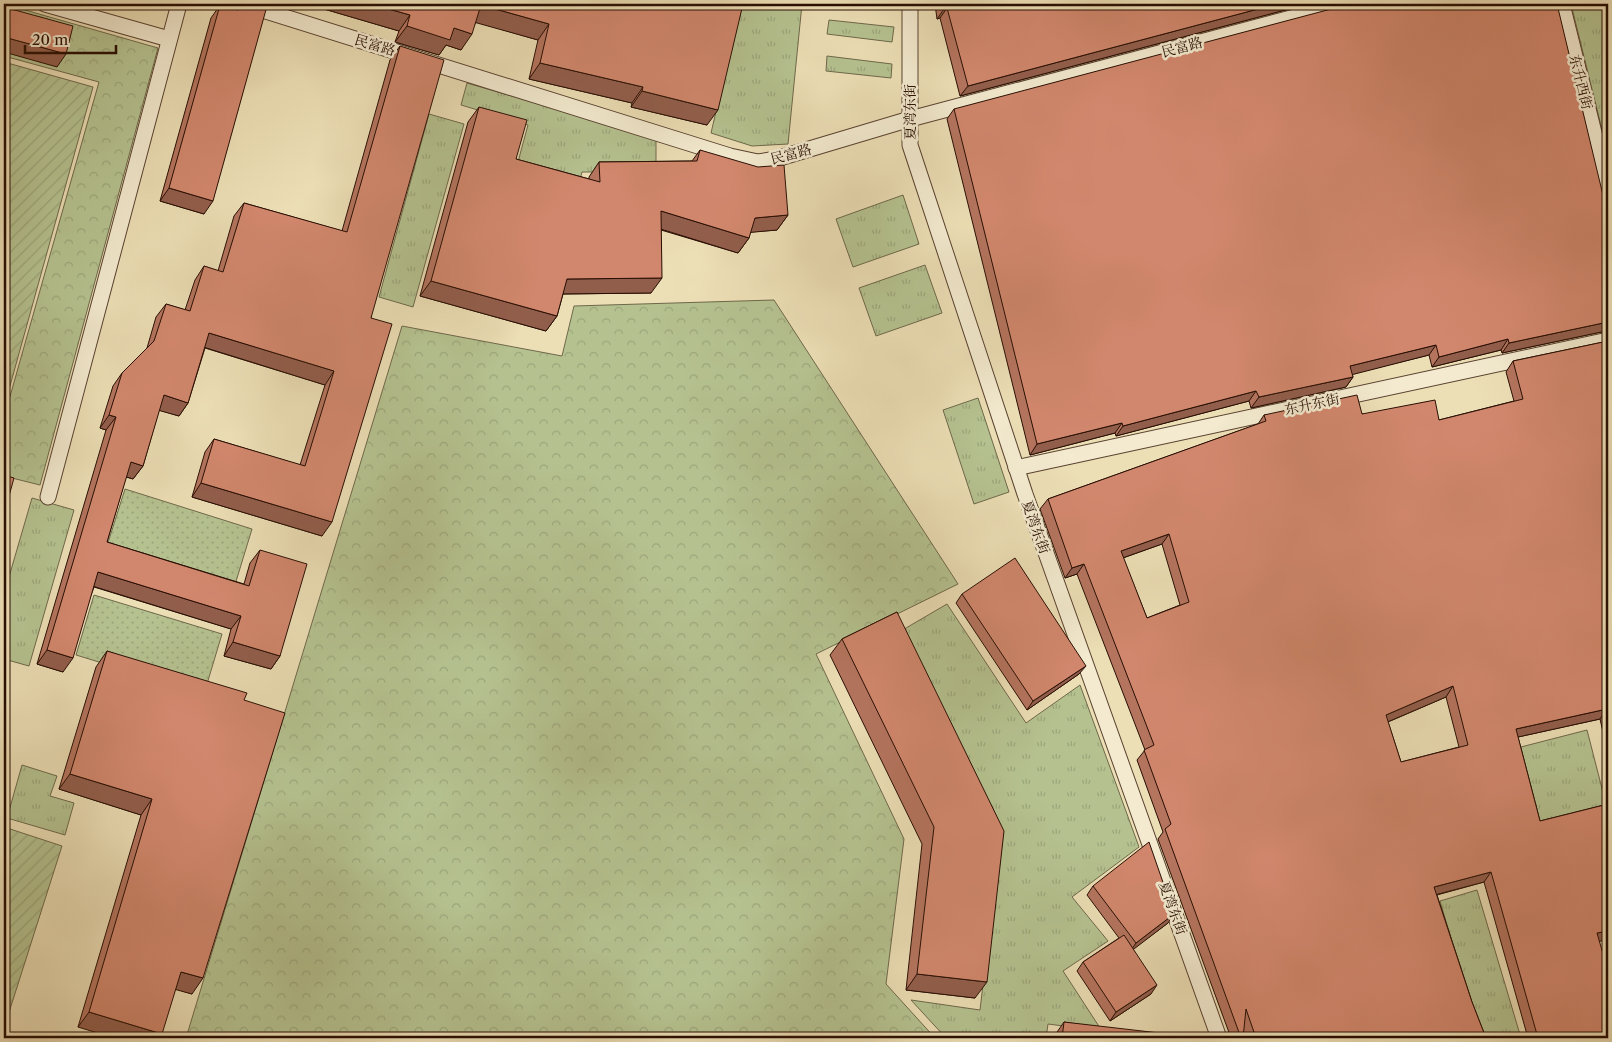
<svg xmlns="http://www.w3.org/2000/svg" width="1612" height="1042" font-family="'Libre Caslon Text','Noto Serif SC',serif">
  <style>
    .grass { fill: url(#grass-tufts); stroke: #6e684a }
    .forest { fill: url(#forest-crowns); stroke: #6e684a }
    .park { fill: url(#park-dots); stroke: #6e684a }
    .garden { fill: url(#garden-furrows); stroke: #6e684a }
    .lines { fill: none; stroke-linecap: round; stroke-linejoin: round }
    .service-casing { stroke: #594230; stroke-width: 17 }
    .service { stroke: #f3eacf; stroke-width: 15 }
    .wall { fill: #b4745e; stroke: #280e03; fill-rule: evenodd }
    .shaded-wall { fill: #925e4c; stroke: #280e03 }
    .building { fill: #d1876d; stroke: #280e03; fill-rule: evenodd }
    .labels { text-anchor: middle; stroke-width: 5; stroke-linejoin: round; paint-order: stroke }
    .street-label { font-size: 14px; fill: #280e03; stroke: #f3eacf }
  </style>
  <defs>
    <pattern id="grass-tufts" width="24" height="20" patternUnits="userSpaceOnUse" patternTransform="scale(1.25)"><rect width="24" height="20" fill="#b5c290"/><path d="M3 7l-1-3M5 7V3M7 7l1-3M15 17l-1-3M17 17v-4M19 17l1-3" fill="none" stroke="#9ca67b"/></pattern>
    <pattern id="forest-crowns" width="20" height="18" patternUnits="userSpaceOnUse" patternTransform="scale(1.25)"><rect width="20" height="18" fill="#b5c290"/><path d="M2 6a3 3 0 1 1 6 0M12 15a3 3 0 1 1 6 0" fill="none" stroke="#9ca67b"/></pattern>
    <pattern id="park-dots" width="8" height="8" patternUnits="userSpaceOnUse" patternTransform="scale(1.25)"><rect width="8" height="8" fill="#b5c290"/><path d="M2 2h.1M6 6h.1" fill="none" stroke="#9ca67b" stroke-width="1.8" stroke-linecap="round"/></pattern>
    <pattern id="garden-furrows" width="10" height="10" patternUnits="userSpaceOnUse" patternTransform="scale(1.25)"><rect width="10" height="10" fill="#b5c290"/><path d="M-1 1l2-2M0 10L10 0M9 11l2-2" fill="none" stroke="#9ca67b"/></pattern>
  </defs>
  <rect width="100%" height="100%" fill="#ecdeb5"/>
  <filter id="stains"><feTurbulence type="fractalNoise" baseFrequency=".004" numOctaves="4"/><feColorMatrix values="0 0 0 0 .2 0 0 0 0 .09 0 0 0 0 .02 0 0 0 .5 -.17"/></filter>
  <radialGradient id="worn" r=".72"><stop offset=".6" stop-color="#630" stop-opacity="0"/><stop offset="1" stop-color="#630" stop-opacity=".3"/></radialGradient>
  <!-- grass -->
  <g class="grass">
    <polygon points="741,4 802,4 788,144 752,146 711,133"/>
    <polygon points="1571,4 1604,4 1608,22 1608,154"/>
    <polygon points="829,20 894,27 892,42 827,34"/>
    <polygon points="827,56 892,64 891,78 826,71"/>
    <polygon points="467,83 656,138 656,172 582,172 578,187 516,169 528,125 461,105"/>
    <polygon points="429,114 464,124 413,307 379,297"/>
    <polygon points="903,195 919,244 853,267 836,219"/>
    <polygon points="925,265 942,313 876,336 859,288"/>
    <polygon points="978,398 1009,492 974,504 943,410"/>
    <polygon points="32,498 74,510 29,666 4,659 4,594"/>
    <polygon points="947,604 1026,723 1080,685 1139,847 1072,897 1108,941 1063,971 1102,1031 1048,1024 1046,1038 946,1038 911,1000 980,1010 999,849 894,635"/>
    <polygon points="1587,730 1607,808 1536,826 1517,748"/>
    <polygon points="22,765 57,776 50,796 74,803 65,835 7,818"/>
    <polygon points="1477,890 1521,1038 1480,1038 1440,901"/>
  </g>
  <!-- forest -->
  <g class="forest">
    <polygon points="4,4 158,48 40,485 4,476 4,399 9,400 99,82 4,56"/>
    <polygon points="774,300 958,584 816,654 904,839 886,984 935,1038 186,1038 402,326 562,356 574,306"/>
  </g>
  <!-- park -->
  <g class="park">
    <polygon points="125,489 252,529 234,588 106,549"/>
    <polygon points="94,595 222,634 204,694 76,655"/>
  </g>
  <!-- garden -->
  <g class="garden">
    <polygon points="4,62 93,87 8,393 4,392"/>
    <polygon points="4,827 62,846 4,1028"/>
  </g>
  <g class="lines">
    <!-- service casing -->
    <g class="service-casing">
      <g id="service">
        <polyline points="45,4 169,39"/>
        <polyline points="243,4 730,156 758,162 776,159 910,119 1344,4"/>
        <polyline points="910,4 910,145 1025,494 1219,1038"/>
        <polyline points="1562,4 1608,189"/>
        <polyline points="1016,468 1608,340"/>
        <polyline points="48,497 179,4"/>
      </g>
    </g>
    <!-- service -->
    <use href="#service" class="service"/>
  </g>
  <!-- wall -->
  <g class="wall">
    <polygon points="236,4 261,4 204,214 160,201 211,18 220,5 233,9"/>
    <polygon points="307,4 743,4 707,125 631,107 632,103 529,79 538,40 476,22 461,50 446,45 439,55 395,42 399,31"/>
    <polygon points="935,4 1308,4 960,96 940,18 937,19"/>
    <polygon points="400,46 371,318 322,536 192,497 205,452 214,439 300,465 325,385 205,348 188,403 179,416 159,410 143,466 133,479 126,477 107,542 244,584 250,563 260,550 280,656 271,669 224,656 231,629 94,587 63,672 37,664 106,430 100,428 113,386 122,373 147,348 156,317 166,304 185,310 195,280 204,266 218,271 234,216 244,203 342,231 390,60"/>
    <polygon points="479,107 516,159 589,179 589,177 599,162 692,161 700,150 788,215 777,230 750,232 749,238 738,253 661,230 651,293 563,294 557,316 546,331 420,296 468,122"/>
    <polygon points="954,109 1606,331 1502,353 1501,350 1432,367 1429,355 1352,374 1353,377 1346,387 1251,408 1249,401 1116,436 1115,433 1030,455 947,119"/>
    <path d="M1608,341v413l-8,-35 -82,18 22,84 68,-17v135l-9,2 9,97h-80l-44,-156 -47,13 35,107 14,36h-241l-2,-5v5h-12l-73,-199 5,-7 -26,-72 8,-10 -68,-176 -12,4 -25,-69 8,-10 210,-75 6,-9 98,-1 77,6 75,-19 -8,-29 7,-11zM1162,544l18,61 -33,13 -24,-60zM1446,697l13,50 -58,15 -13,-40z"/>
    <polygon points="962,594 1079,674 1027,710 956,603"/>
    <polygon points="897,612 975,998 906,990 922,844 830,655 842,639"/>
    <polygon points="107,651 244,700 192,994 176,989 78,1027 141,815 59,789 96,667"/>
    <polygon points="1093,886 1168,923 1133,949 1151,994 1110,1021 1077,971 1083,962 1119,938 1087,895"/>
    <polygon points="1064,1022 1168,1038 1055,1038 1055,1035"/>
  </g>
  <!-- shaded-wall -->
  <g class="shaded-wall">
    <polygon points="307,4 371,4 410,15 399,31"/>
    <polygon points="1277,4 1308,4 960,96 968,86"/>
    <polygon points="481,5 549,24 538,40 470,21"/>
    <polygon points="947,8 940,18 937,19 944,9"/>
    <polygon points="407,26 454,28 472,34 461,50 446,45 439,55 395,42"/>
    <polygon points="4,37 66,54 57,67 4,52"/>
    <polygon points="540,63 643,87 632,103 529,79"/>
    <polygon points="642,91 718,110 707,125 631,107"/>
    <polygon points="169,188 213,201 204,214 160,201"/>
    <polygon points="661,211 749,238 738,253 651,226"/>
    <polygon points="788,215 777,230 744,233 755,218"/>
    <polygon points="662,278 651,293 556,294 567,279"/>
    <polygon points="431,281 557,316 546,331 420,296"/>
    <polygon points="1608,322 1608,332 1606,331 1502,353 1509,343"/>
    <polygon points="209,333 334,371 325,385 200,346"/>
    <polygon points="1508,339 1501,350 1432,367 1439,357"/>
    <polygon points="1436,345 1429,355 1343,377 1350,366"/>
    <polygon points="1353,377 1346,387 1251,408 1259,397"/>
    <polygon points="1256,391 1249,401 1116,436 1123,426"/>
    <polygon points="164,395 188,403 179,416 154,409"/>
    <polygon points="109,415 116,417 106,430 100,428"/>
    <polygon points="1122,423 1115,433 1030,455 1037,444"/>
    <polygon points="131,462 143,466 133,479 121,475"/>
    <polygon points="201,483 332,522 322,536 192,497"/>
    <polygon points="1169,534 1162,544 1114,561 1121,551"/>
    <polygon points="1084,564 1077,574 1065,578 1072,568"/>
    <polygon points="98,572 241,616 231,629 89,585"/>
    <polygon points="233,642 280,656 271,669 224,656"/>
    <polygon points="47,650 73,658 63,672 37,664"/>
    <polygon points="1086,666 1079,674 1027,710 1033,701"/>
    <polygon points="1453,686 1446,697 1378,726 1386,715"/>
    <polygon points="1607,709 1600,719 1509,739 1516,729"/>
    <polygon points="70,774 152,799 141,815 59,789"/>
    <polygon points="1491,872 1484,882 1427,897 1434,887"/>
    <polygon points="1174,914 1168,923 1130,952 1136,943"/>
    <polygon points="1608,931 1608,939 1590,944 1597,933"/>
    <polygon points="181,972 203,978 192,994 170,988"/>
    <polygon points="917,974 987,982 975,998 906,990"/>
    <polygon points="1157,985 1151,994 1110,1021 1116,1012"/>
    <polygon points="89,1012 162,1034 159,1038 114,1038 78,1027"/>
  </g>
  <!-- building -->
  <g class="building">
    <polygon points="240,4 261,4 267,6 213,201 169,188 220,5 238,10"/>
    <polygon points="371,4 743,4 718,110 642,91 643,87 540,63 549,24 481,5 472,34 454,28 450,40 407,26 410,15"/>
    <polygon points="943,4 1277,4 968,86 947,8 944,9"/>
    <polygon points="1350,4 1557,4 1608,216 1608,322 1509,343 1508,339 1439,357 1436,345 1350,366 1353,377 1259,397 1256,391 1123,426 1122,423 1037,444 954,109"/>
    <polygon points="4,7 73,26 66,54 4,37"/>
    <polygon points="400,46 444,60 371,318 392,324 332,522 201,483 214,439 305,466 334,371 209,333 188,403 164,395 143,466 131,462 107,542 249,586 260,550 307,564 280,656 233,642 241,616 98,572 73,658 47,650 116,417 109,415 122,373 154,341 166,304 190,311 204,266 223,272 244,203 347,232"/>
    <polygon points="479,107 527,120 516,159 600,182 599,162 697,161 700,150 758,167 784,165 788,215 755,218 749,238 661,211 662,278 567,279 557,316 431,281"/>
    <path d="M1608,341v373l-1,-5 -91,20 24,92 68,-17v127l-11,2 11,38v67h-70l-47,-166 -57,15 38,115 14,36h-230l-10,-29 -3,29h-2l-76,-209 6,-5 -27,-74 10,-5 -70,-181 -12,4 -24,-69 218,-78 -2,-6 93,-20 5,19 73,-14 4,20 84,-21 -10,-38zM1169,534l20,68 -42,16 -26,-67zM1453,686l15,59 -67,17 -15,-47z"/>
    <polygon points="4,475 14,478 4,514"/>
    <polygon points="1015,558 1086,666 1033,701 962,594"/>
    <polygon points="897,612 1004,831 987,982 917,974 934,827 842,639"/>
    <polygon points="107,651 247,693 244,700 285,713 203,978 181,972 162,1034 89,1012 152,799 70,774"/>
    <polygon points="1149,842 1174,914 1136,943 1093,886"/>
    <polygon points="1124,935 1157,985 1116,1012 1083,962"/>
    <polygon points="1064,1022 1168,1034 1168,1038 1062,1038"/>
  </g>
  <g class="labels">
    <!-- street labels -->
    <g class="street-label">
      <text transform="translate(375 45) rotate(17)" y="5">民富路</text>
      <text transform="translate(1182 47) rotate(-15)" y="5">民富路</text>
      <text transform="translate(1581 82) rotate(76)" y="5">东升西街</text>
      <text transform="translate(910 112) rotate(-90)" y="5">夏湾东街</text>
      <text transform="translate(791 154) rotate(-15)" y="5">民富路</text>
      <text transform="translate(1312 404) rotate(-12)" y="5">东升东街</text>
      <text transform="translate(1036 527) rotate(70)" y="5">夏湾东街</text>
      <text transform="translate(1173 908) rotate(70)" y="5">夏湾东街</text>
    </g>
  </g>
  <!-- margin -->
  <rect width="1612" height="1042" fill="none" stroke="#ecdeb5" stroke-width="20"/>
  <rect x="5" y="5" width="1602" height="1032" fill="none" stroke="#280e03" stroke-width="2.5"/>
  <rect x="10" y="10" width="1592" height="1022" fill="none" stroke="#280e03"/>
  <!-- scale -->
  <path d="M25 45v8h91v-8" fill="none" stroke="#280e03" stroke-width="2.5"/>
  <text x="32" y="45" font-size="15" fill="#280e03" stroke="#f3eacf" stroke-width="4" paint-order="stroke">20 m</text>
  <rect width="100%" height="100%" filter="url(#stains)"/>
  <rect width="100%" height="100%" fill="url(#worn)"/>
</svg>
